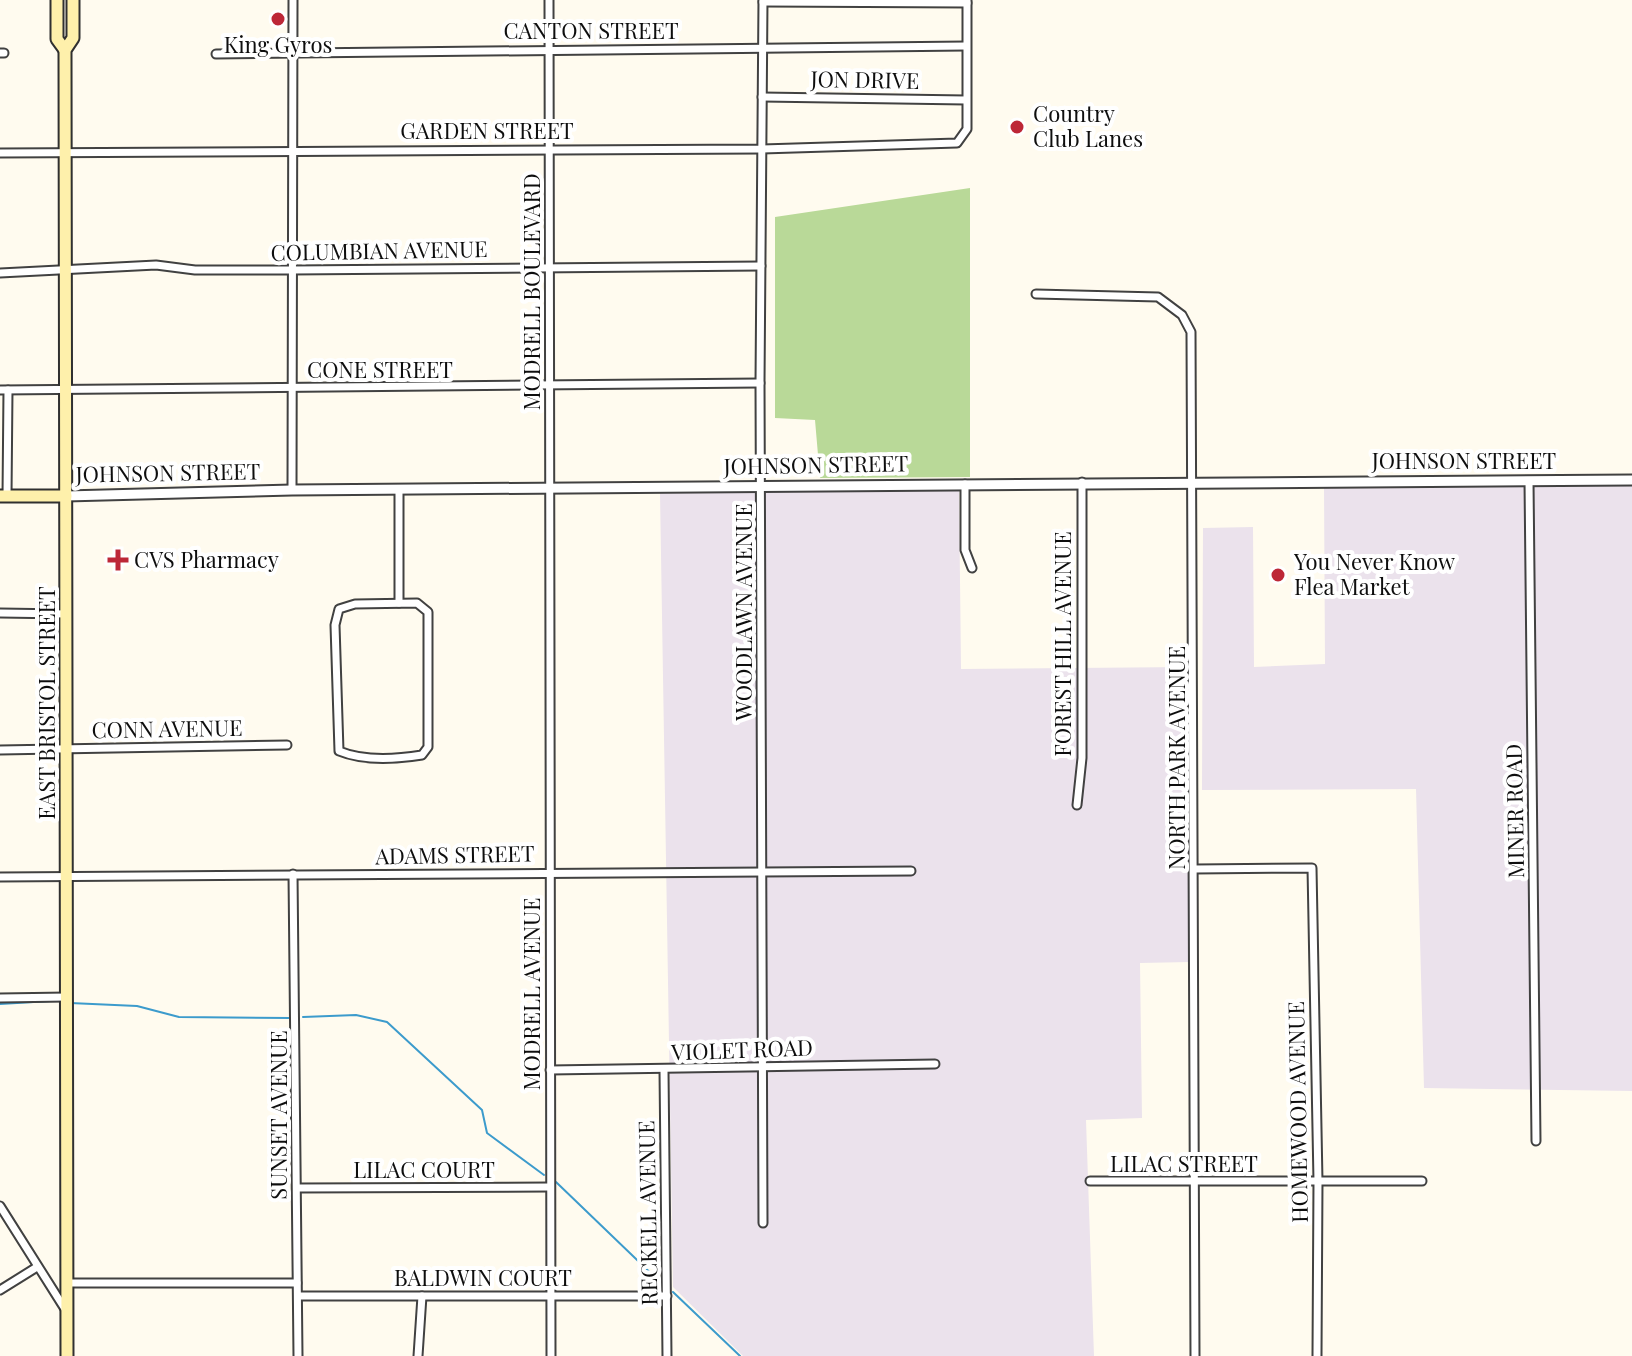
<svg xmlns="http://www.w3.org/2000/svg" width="1632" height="1356" font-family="'Playfair Display',serif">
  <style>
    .industrial { fill: #ebe2ec }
    .forest { fill: #b9d998 }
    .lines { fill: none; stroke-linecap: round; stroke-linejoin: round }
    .stream { stroke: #3c9bcc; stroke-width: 2 }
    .minor-casing { stroke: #414141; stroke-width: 11 }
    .tertiary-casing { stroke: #414141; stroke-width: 13 }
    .secondary-casing { stroke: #303030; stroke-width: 15 }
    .minor { stroke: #fff; stroke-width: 7 }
    .tertiary { stroke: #fff; stroke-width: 9 }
    .secondary { stroke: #fef0ab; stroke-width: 11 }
    .poi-dot { fill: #bd2737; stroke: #fff; stroke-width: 3 }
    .labels { text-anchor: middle; stroke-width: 8; stroke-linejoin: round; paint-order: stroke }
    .street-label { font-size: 22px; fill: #0e0e0e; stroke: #fff }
    .poi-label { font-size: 22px; fill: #0e0e0e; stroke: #fff; text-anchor: start }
  </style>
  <rect width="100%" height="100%" fill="#fffbef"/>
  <!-- industrial -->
  <g class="industrial">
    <polygon points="1632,485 1632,1091 1424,1088 1416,789 1202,790 1203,528 1253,527 1254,667 1325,664 1324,486"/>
    <polygon points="959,490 961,669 1189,667 1190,962 1140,963 1142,1118 1086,1120 1094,1356 743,1356 673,1287 660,493"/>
  </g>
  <!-- forest -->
  <polygon class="forest" points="970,188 970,477 820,478 815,420 775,418 775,217"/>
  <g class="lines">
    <!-- stream -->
    <g class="stream">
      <polyline points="70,1003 137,1006 179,1017 291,1018"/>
      <polyline points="0,1004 51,1001"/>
      <polyline points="303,1017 356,1015 387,1022 482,1110 487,1133 544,1175"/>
      <polyline points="556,1182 661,1283"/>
      <polyline points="673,1292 740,1356"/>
    </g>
    <!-- minor casing -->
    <g class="minor-casing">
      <g id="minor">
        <polyline points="549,0 551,1356"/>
        <polyline points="763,2 967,3"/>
        <polyline points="0,53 4,53"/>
        <polyline points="216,54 966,46"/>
        <polyline points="762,97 966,100"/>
        <polyline points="0,153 762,149 957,143 967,129 967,0"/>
        <polyline points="0,273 156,265 195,270 292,270 761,266"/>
        <polyline points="1036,294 1158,297 1182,315 1191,332 1195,1356"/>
        <polyline points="0,390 760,383"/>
        <polyline points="1529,481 1536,1141"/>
        <polyline points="965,484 965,550 972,568"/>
        <polyline points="399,489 399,603"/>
        <polyline points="292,490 293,0"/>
        <polyline points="7,496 8,390"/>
        <path d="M417,603l11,9v135l-6,8c-25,4 -59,6 -83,-4l-4,-126 4,-16 16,-5z"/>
        <polyline points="0,613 67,614"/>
        <polyline points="0,750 287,745"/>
        <polyline points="1077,805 1082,758 1082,482"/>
        <polyline points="1195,869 1312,868 1318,1181 1317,1356"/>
        <polyline points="293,874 298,1356"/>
        <polyline points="0,877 911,871"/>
        <polyline points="0,998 67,997"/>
        <polyline points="550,1070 935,1064"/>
        <polyline points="664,1070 667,1356"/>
        <polyline points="1090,1181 1422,1181"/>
        <polyline points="298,1188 550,1187"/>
        <polyline points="0,1206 65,1309"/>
        <polyline points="763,1223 760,383 763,0"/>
        <polyline points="67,1283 297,1283"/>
        <polyline points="0,1290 37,1267"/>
        <polyline points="299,1296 667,1296"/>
        <polyline points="418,1356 422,1296"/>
      </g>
    </g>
    <!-- tertiary casing -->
    <g class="tertiary-casing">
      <polyline id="tertiary" points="66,496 292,490 1632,480"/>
    </g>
    <!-- secondary casing -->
    <g class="secondary-casing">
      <g id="secondary">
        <polyline points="57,0 57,39 65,50"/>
        <polyline points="0,496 66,496"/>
        <polyline points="67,1356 65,50 73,38 73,0"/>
      </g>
    </g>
    <!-- minor -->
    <use href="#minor" class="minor"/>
    <!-- tertiary -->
    <use href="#tertiary" class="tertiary"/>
    <!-- secondary -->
    <use href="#secondary" class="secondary"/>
  </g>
  <!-- markers -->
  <g class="poi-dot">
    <circle cx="278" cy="19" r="8"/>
    <circle cx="1017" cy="127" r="8"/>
    <path d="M114 548h8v8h8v8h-8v8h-8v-8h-8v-8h8z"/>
    <circle cx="1278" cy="575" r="8"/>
  </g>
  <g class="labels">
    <!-- street labels -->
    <g class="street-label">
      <text x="591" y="39">CANTON STREET</text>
      <text transform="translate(865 80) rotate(1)" y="8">JON DRIVE</text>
      <text x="487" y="139">GARDEN STREET</text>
      <text transform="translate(379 251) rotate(-1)" y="8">COLUMBIAN AVENUE</text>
      <text transform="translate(532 292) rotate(-90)" y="8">MODRELL BOULEVARD</text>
      <text x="380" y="378">CONE STREET</text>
      <text x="1464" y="469">JOHNSON STREET</text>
      <text transform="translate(816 465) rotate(-1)" y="8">JOHNSON STREET</text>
      <text transform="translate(168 473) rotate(-1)" y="8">JOHNSON STREET</text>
      <text transform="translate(744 612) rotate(-90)" y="8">WOODLAWN AVENUE</text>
      <text transform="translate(1063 644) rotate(-90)" y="8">FOREST HILL AVENUE</text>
      <text transform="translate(47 703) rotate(-90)" y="8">EAST BRISTOL STREET</text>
      <text transform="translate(167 729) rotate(-1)" y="8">CONN AVENUE</text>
      <text transform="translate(1177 758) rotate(-90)" y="8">NORTH PARK AVENUE</text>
      <text transform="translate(1515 811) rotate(-91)" y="8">MINER ROAD</text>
      <text transform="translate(455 855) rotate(-1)" y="8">ADAMS STREET</text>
      <text transform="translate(532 994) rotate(-90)" y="8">MODRELL AVENUE</text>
      <text transform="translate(742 1050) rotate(-2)" y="8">VIOLET ROAD</text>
      <text transform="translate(1298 1112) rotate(-91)" y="8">HOMEWOOD AVENUE</text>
      <text transform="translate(279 1115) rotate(-90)" y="8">SUNSET AVENUE</text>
      <text x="1184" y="1172">LILAC STREET</text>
      <text x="424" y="1178">LILAC COURT</text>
      <text transform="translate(648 1213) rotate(-91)" y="8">RECKELL AVENUE</text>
      <text x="483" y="1286">BALDWIN COURT</text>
    </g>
    <!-- poi labels -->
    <g class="poi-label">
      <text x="278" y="53" text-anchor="middle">King Gyros</text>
      <text x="1033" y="122">Country<tspan x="1033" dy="25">Club Lanes</tspan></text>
      <text x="134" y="568">CVS Pharmacy</text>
      <text x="1294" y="570">You Never Know<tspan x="1294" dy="25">Flea Market</tspan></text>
    </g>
  </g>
</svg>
